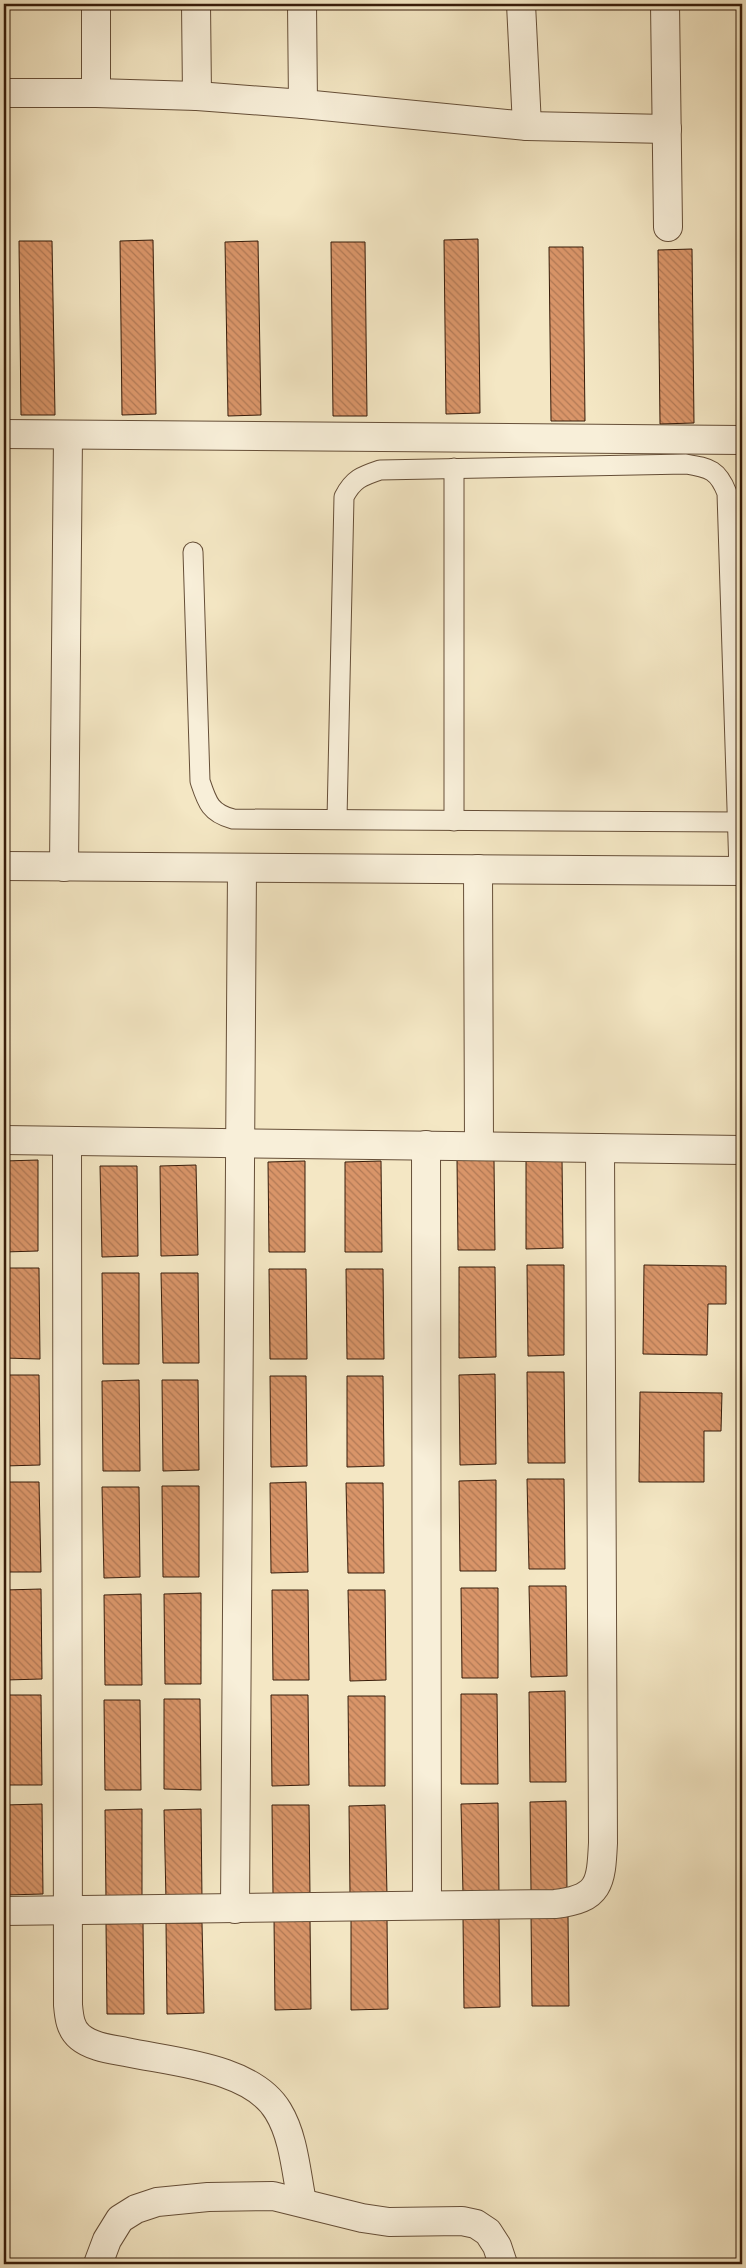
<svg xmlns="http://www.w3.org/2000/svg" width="746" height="2268" font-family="'Sorts Mill Goudy',serif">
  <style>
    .building { fill: url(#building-back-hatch); stroke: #371c0a }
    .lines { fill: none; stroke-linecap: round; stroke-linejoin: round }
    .lane-casing { stroke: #664f38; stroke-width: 21 }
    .street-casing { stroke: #664f38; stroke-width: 30 }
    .lane { stroke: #f8efd9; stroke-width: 19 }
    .street { stroke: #f8efd9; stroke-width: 28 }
  </style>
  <defs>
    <pattern id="building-back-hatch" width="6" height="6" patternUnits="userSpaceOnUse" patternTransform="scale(1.25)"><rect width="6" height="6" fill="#d99569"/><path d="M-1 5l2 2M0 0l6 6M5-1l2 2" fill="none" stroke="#b17955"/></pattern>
  </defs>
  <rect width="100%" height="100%" fill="#f4e7c4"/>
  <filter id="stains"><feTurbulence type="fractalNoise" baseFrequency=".004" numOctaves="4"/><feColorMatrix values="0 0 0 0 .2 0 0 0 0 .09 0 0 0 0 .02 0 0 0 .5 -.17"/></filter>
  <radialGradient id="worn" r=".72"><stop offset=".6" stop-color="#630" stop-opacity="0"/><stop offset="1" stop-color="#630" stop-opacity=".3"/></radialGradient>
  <!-- building -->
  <g class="building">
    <polygon points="478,239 480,413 446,414 444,240"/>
    <polygon points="153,240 156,414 122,415 120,241"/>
    <polygon points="19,241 52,241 55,415 21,415"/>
    <polygon points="258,241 261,415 228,416 225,242"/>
    <polygon points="331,242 365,242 367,416 333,416"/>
    <polygon points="549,247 583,247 585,421 551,421"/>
    <polygon points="692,249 694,423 660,424 658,250"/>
    <polygon points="526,1158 562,1158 563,1248 526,1249"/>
    <polygon points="38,1160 38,1251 4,1252 4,1161"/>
    <polygon points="457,1160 494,1160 495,1250 458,1250"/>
    <polygon points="305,1161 305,1252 269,1252 268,1162"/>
    <polygon points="381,1161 382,1252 345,1252 345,1162"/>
    <polygon points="196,1165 198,1255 161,1256 160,1166"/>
    <polygon points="100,1166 137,1166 138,1256 102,1257"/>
    <polygon points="527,1265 564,1265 564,1355 528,1356"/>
    <polygon points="644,1265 726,1266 726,1304 708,1304 707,1355 643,1354"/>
    <polygon points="459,1267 495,1267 496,1357 459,1358"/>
    <polygon points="4,1268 39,1268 40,1359 4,1358"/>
    <polygon points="269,1269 306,1269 307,1359 270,1359"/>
    <polygon points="346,1269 383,1269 384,1359 347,1359"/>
    <polygon points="102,1273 139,1273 139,1364 103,1364"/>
    <polygon points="161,1273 198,1273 199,1363 163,1363"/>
    <polygon points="527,1372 564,1372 565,1463 528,1463"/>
    <polygon points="495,1374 496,1464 460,1465 459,1375"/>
    <polygon points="4,1375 39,1375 40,1465 4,1466"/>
    <polygon points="270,1376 306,1376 307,1466 271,1467"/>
    <polygon points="347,1376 383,1376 384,1466 347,1467"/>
    <polygon points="139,1380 140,1471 103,1471 102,1381"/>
    <polygon points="162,1380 198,1380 199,1470 163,1471"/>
    <polygon points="640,1392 722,1393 721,1431 704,1431 704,1482 639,1482"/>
    <polygon points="527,1479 564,1479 565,1569 529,1569"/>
    <polygon points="496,1480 496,1571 460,1571 459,1481"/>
    <polygon points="4,1482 39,1482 41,1572 4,1572"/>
    <polygon points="306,1482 308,1572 271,1573 270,1483"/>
    <polygon points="346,1483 383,1483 384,1573 348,1573"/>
    <polygon points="162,1486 199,1486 199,1577 163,1577"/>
    <polygon points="102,1487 139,1487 140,1577 104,1578"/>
    <polygon points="529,1586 566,1586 567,1676 531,1677"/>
    <polygon points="461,1588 498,1588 498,1678 462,1678"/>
    <polygon points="41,1589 42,1679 6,1680 5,1590"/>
    <polygon points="272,1590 308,1590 309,1680 273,1680"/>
    <polygon points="348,1590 385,1590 386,1680 350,1681"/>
    <polygon points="201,1593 201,1684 165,1684 164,1594"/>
    <polygon points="141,1594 142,1685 105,1685 104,1595"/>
    <polygon points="565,1691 566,1782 530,1782 529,1692"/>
    <polygon points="461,1694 497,1694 498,1784 461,1784"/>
    <polygon points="4,1695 41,1695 42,1785 5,1785"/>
    <polygon points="271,1695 308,1695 309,1785 272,1786"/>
    <polygon points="348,1696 385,1696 385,1786 349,1786"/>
    <polygon points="164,1699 200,1699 201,1790 164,1789"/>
    <polygon points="104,1700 140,1700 141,1790 105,1790"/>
    <polygon points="566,1801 567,1891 531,1892 530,1802"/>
    <polygon points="498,1803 499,1894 463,1894 461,1804"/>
    <polygon points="42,1804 43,1894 6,1895 5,1805"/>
    <polygon points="272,1805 309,1805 310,1896 273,1895"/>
    <polygon points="385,1805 387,1895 350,1896 349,1806"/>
    <polygon points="142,1809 142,1900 106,1900 105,1810"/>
    <polygon points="201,1809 202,1899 166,1900 164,1810"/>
    <polygon points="531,1915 568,1916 569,2006 532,2006"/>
    <polygon points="499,1917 500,2007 464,2008 463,1918"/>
    <polygon points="274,1919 310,1919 311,2009 275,2010"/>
    <polygon points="351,1919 387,1919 388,2009 351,2010"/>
    <polygon points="143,1923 144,2014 107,2014 106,1924"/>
    <polygon points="166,1923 202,1923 204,2013 167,2014"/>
  </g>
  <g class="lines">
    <!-- lane casing -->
    <g class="lane-casing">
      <g id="lane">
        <path d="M193,552l7,229c7,21 10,32 33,38l504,3"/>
        <path d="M337,819l7,-322c9,-18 18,-21 36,-27l306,-6c24,4 32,6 41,29l12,378"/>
        <polyline points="454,821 454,468"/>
      </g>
    </g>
    <!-- street casing -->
    <g class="street-casing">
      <g id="street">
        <polyline points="196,4 197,96"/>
        <polyline points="302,4 303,104"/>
        <polyline points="521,4 527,126"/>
        <polyline points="665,4 668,227"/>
        <polyline points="4,93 96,93 197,96 303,104 527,126 667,129"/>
        <polyline points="96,93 96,4"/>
        <polyline points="4,434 742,440"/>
        <polyline points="4,866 742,871"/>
        <polyline points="64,867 68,435"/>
        <polyline points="478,869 479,1146"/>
        <polyline points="4,1140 742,1150"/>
        <path d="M67,1141l1,864c1,11 2,24 12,32 12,10 31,12 46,15 46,10 126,15 152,59 16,26 18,61 24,91"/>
        <polyline points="426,1145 427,1905"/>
        <polyline points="235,1909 242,868"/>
        <path d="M4,1911l551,-7c45,-5 46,-21 48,-61l-3,-695"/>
        <polyline points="98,2264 107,2240 120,2219 136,2209 157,2202 208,2197 273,2196 362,2218 389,2222 462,2221 476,2224 488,2232 497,2246 503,2264"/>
      </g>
    </g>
    <!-- lane -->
    <use href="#lane" class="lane"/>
    <!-- street -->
    <use href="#street" class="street"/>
  </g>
  <!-- margin -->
  <rect width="746" height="2268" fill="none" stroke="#f4e7c4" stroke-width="20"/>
  <rect x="5" y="5" width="736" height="2258" fill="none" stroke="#371c0a" stroke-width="2.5"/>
  <rect x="10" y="10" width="726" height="2248" fill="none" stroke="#371c0a"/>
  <rect width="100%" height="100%" filter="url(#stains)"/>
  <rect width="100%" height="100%" fill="url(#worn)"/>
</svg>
